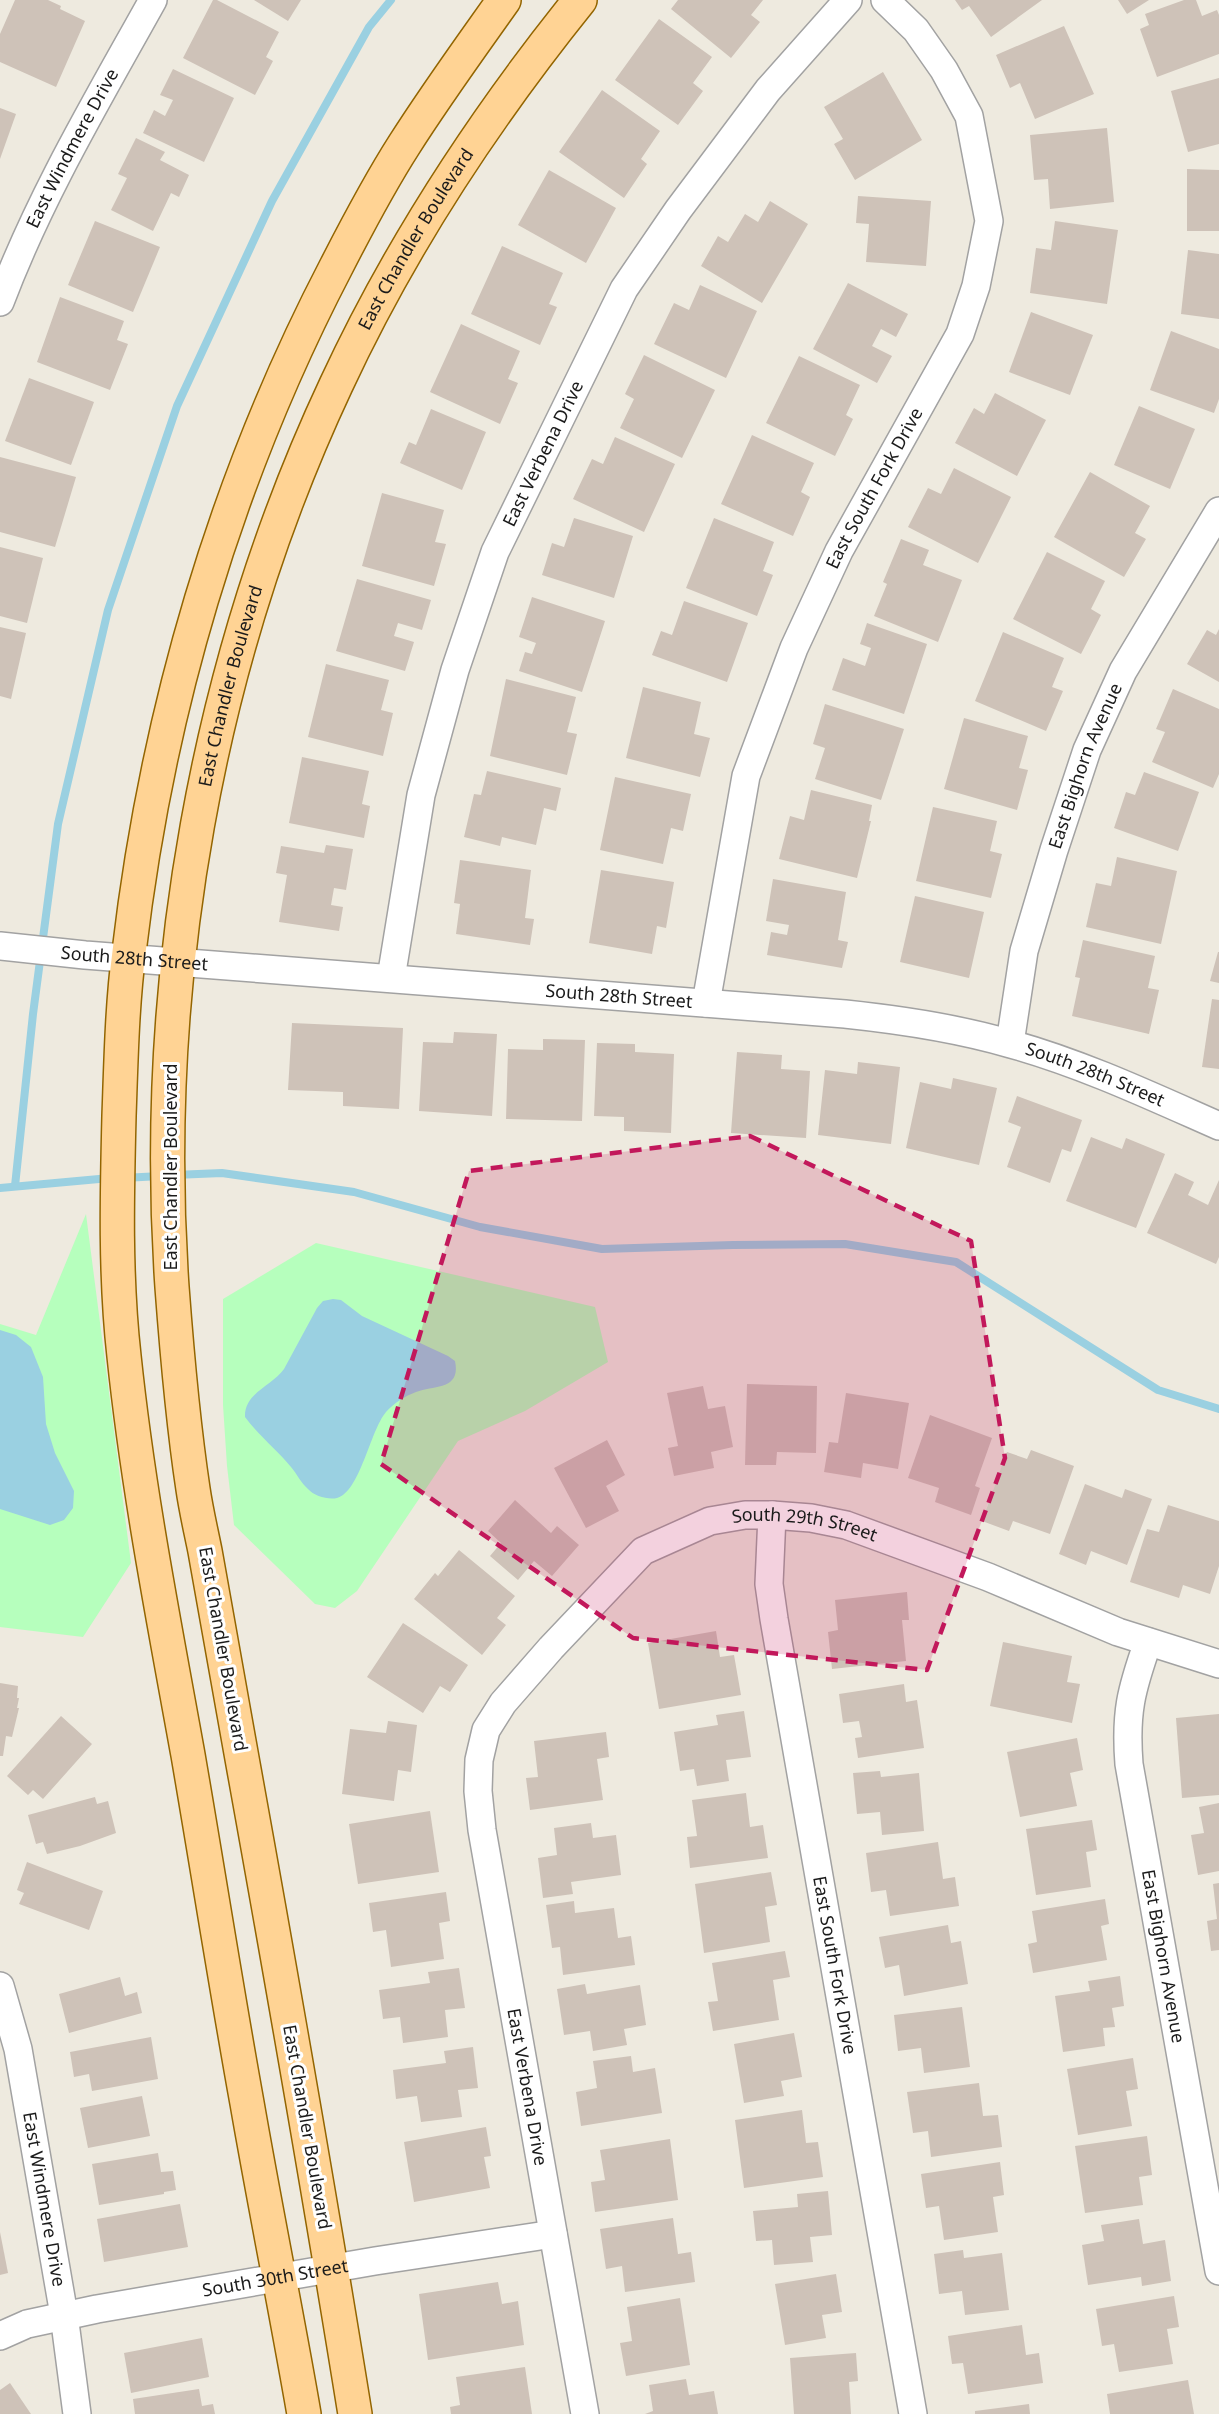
<svg xmlns="http://www.w3.org/2000/svg" width="1219" height="2414" font-family="'Noto Sans',sans-serif">
  <style>
    .park { fill: #b6ffbd }
    .water { fill: #9ad0e1 }
    .lines { fill: none; stroke-linecap: round; stroke-linejoin: round }
    .stream { stroke: #9ad0e1; stroke-width: 8 }
    .building { fill: #cec2b8 }
    .minor-casing { stroke: #a2a2a2; stroke-width: 30 }
    .major-casing { stroke: #936500; stroke-width: 36 }
    .minor { stroke: #fff; stroke-width: 27 }
    .major { stroke: #ffd394; stroke-width: 33 }
    .marked { fill: #c2185b; fill-opacity: 0.2; stroke: #c2185b; stroke-width: 4.5; stroke-dasharray: 12 8; stroke-linejoin: round }
    .labels { text-anchor: middle; stroke-width: 6; stroke-linejoin: round; paint-order: stroke }
    .street-label { font-size: 18px; fill: #1b1b1b; stroke: #fff }
  </style>
  <rect width="100%" height="100%" fill="#eeeadf"/>
  <!-- park -->
  <g class="park">
    <polygon points="86,1214 131,1563 83,1637 0,1627 0,1324 36,1335"/>
    <polygon points="316,1243 595,1307 608,1362 525,1411 458,1441 357,1591 335,1608 315,1604 234,1525 227,1466 223,1405 223,1299"/>
  </g>
  <!-- water -->
  <g class="water">
    <path d="M333,1299l8,1 21,16 86,40 7,5c6,29 -20,24 -39,31 -11,4 -22,11 -30,20 -16,19 -26,80 -49,86 -9,2 -23,-2 -29,-9 -7,-6 -11,-15 -17,-22 -14,-17 -33,-32 -46,-50 -1,-24 27,-31 39,-48l33,-61 6,-7z"/>
    <polygon points="0,1330 16,1335 31,1347 43,1377 46,1424 55,1453 74,1491 73,1508 64,1520 50,1525 0,1509"/>
  </g>
  <g class="lines">
    <!-- stream -->
    <g class="stream">
      <polyline points="174,1175 222,1173 354,1192 480,1227 602,1249 733,1245 845,1244 956,1262 1158,1390 1219,1409"/>
      <polyline points="123,1178 161,1176"/>
      <polyline points="15,1186 33,1014 58,824 108,610 177,406 272,201 369,27 391,0"/>
      <polyline points="0,1188 110,1178"/>
    </g>
  </g>
  <!-- building -->
  <g class="building">
    <polygon points="15,0 48,0 61,6 60,9 85,21 56,87 0,62 0,34"/>
    <polygon points="213,0 217,0 279,32 266,57 273,61 255,95 183,58"/>
    <polygon points="254,0 301,0 288,21"/>
    <polygon points="678,0 763,0 751,15 760,22 731,58 671,9"/>
    <polygon points="955,0 1042,0 991,37 969,6 962,10"/>
    <polygon points="1118,0 1149,0 1127,14"/>
    <polygon points="1184,0 1196,0 1202,16 1217,10 1219,15 1219,54 1157,77 1140,29 1149,25 1145,14"/>
    <polygon points="659,19 712,57 693,83 703,91 678,125 615,80"/>
    <polygon points="1064,26 1094,94 1035,119 1020,83 1010,88 996,55"/>
    <polygon points="173,69 234,98 204,162 143,133 154,110 165,116 173,100 160,95"/>
    <polygon points="883,72 922,140 855,180 834,144 843,139 824,107"/>
    <polygon points="1219,78 1219,144 1188,152 1171,91"/>
    <polygon points="602,90 660,131 641,159 647,164 624,198 559,152"/>
    <polygon points="0,108 16,114 0,159"/>
    <polygon points="1107,128 1114,202 1050,209 1048,179 1034,180 1030,135"/>
    <polygon points="136,138 165,152 160,160 189,175 179,197 171,193 153,231 111,210 127,178 118,174"/>
    <polygon points="1187,169 1219,170 1219,231 1187,231"/>
    <polygon points="549,170 616,208 586,263 518,225"/>
    <polygon points="858,196 931,201 926,266 866,262 869,224 856,223"/>
    <polygon points="770,201 808,224 762,303 701,266 718,236 728,242 745,214 758,222"/>
    <polygon points="95,221 160,247 133,312 68,285"/>
    <polygon points="1055,221 1118,230 1107,304 1030,293 1036,248 1051,250"/>
    <polygon points="502,246 563,273 549,304 557,307 540,345 471,314"/>
    <polygon points="1188,250 1219,254 1219,319 1181,314"/>
    <polygon points="848,283 908,314 896,337 881,329 872,346 892,356 877,383 813,349"/>
    <polygon points="700,285 757,311 726,378 654,344 674,303 689,310"/>
    <polygon points="60,297 124,321 117,340 128,344 110,390 37,362"/>
    <polygon points="1031,312 1093,335 1070,395 1009,372"/>
    <polygon points="461,324 520,351 508,379 518,383 500,424 430,392"/>
    <polygon points="1171,331 1219,349 1219,399 1214,413 1150,390"/>
    <polygon points="644,355 715,390 682,458 620,428 634,399 625,394"/>
    <polygon points="799,356 860,385 846,415 853,419 835,456 766,423"/>
    <polygon points="29,378 94,402 71,465 5,441"/>
    <polygon points="995,393 1046,420 1017,476 955,443 974,408 984,414"/>
    <polygon points="1139,406 1195,429 1170,489 1114,465"/>
    <polygon points="431,409 486,432 462,490 400,463 409,442 416,445"/>
    <polygon points="752,435 814,463 801,492 810,497 793,536 721,504"/>
    <polygon points="615,437 675,464 644,532 573,499 592,459 603,464"/>
    <polygon points="0,457 76,477 55,547 0,532"/>
    <polygon points="954,468 1011,497 978,563 908,527 928,488 941,494"/>
    <polygon points="1090,472 1150,506 1135,533 1146,539 1124,577 1054,537"/>
    <polygon points="382,493 444,510 435,542 446,544 434,586 362,566"/>
    <polygon points="574,518 633,536 614,598 542,575 552,543 564,547"/>
    <polygon points="714,518 774,542 763,571 773,575 757,616 686,588"/>
    <polygon points="901,539 929,550 923,565 962,580 938,642 874,616 887,584 883,582"/>
    <polygon points="0,547 43,558 27,623 0,616"/>
    <polygon points="1047,552 1105,581 1091,609 1101,615 1081,654 1013,619"/>
    <polygon points="357,579 431,600 422,630 398,623 394,636 414,642 405,671 336,651"/>
    <polygon points="532,597 605,621 582,692 519,671 525,652 532,654 536,643 519,637"/>
    <polygon points="684,601 748,623 727,682 652,655 661,631 672,635"/>
    <polygon points="867,623 927,644 904,714 832,690 843,658 865,666 871,648 860,644"/>
    <polygon points="0,627 26,633 11,699 0,696"/>
    <polygon points="1219,629 1219,682 1187,664 1207,630 1216,635"/>
    <polygon points="1003,632 1064,658 1052,687 1063,691 1046,731 975,701"/>
    <polygon points="326,664 389,680 381,710 393,713 383,756 308,737"/>
    <polygon points="506,679 576,697 567,732 577,734 567,775 490,756"/>
    <polygon points="643,687 701,702 694,734 710,738 700,777 626,758"/>
    <polygon points="1173,689 1219,709 1219,774 1213,788 1152,762 1165,732 1156,729"/>
    <polygon points="825,704 904,729 881,800 815,779 825,748 813,744"/>
    <polygon points="964,718 1028,736 1019,768 1028,770 1017,810 944,789"/>
    <polygon points="302,757 369,771 362,804 370,806 364,838 289,823"/>
    <polygon points="487,771 561,788 556,811 544,808 536,845 502,837 500,846 464,837 474,794 481,795"/>
    <polygon points="1144,772 1199,792 1178,851 1114,828 1126,792 1135,795"/>
    <polygon points="615,777 691,794 683,831 671,828 663,864 600,850"/>
    <polygon points="811,790 872,805 869,821 871,821 857,878 779,859 790,816 804,820"/>
    <polygon points="933,807 997,821 990,851 1002,854 991,898 916,881"/>
    <polygon points="326,845 353,849 346,890 334,888 331,905 343,907 339,931 279,922 287,875 276,873 281,846 324,853"/>
    <polygon points="1117,857 1177,871 1161,944 1086,927 1096,883 1111,886"/>
    <polygon points="460,860 531,870 525,918 534,919 530,945 456,934 460,904 454,903"/>
    <polygon points="601,870 674,882 666,928 657,926 652,954 589,943"/>
    <polygon points="773,879 846,892 838,940 848,942 842,968 767,955 771,932 787,935 789,925 766,921"/>
    <polygon points="915,896 984,912 969,978 900,962"/>
    <polygon points="1083,940 1155,956 1148,988 1159,990 1149,1034 1072,1016 1080,978 1075,977"/>
    <polygon points="1218,952 1219,952 1219,983 1210,981"/>
    <polygon points="1212,999 1219,1000 1219,1069 1202,1067"/>
    <polygon points="292,1023 403,1028 399,1109 343,1106 343,1092 288,1090"/>
    <polygon points="454,1032 497,1034 492,1116 419,1111 423,1042 453,1043"/>
    <polygon points="543,1039 585,1040 582,1121 506,1119 508,1049 543,1050"/>
    <polygon points="597,1043 635,1044 635,1052 674,1054 671,1133 624,1131 624,1117 594,1116"/>
    <polygon points="737,1052 782,1055 781,1069 810,1071 806,1138 731,1133"/>
    <polygon points="858,1062 900,1067 891,1144 818,1135 825,1070 857,1074"/>
    <polygon points="953,1078 997,1088 979,1165 906,1148 920,1082 951,1089"/>
    <polygon points="1017,1096 1082,1120 1071,1152 1062,1149 1050,1183 1007,1167 1021,1127 1008,1122"/>
    <polygon points="1091,1137 1122,1149 1126,1138 1165,1154 1136,1228 1066,1201"/>
    <polygon points="1175,1173 1194,1182 1188,1195 1208,1205 1219,1180 1219,1257 1216,1264 1147,1233"/>
    <polygon points="747,1384 817,1386 816,1453 777,1452 776,1465 745,1465"/>
    <polygon points="703,1386 708,1409 725,1406 733,1447 711,1452 714,1468 674,1476 668,1448 678,1446 667,1393"/>
    <polygon points="846,1393 909,1403 898,1469 863,1463 861,1478 824,1472 829,1442 838,1443"/>
    <polygon points="930,1415 992,1438 975,1486 980,1488 971,1515 935,1502 939,1488 908,1478"/>
    <polygon points="607,1440 625,1475 606,1486 619,1511 586,1528 554,1468"/>
    <polygon points="1031,1450 1074,1466 1050,1534 1013,1521 1009,1531 982,1521 1007,1452 1027,1459"/>
    <polygon points="1085,1484 1122,1498 1125,1489 1152,1499 1127,1565 1091,1551 1086,1565 1059,1554"/>
    <polygon points="515,1500 551,1533 557,1526 579,1545 552,1576 534,1561 518,1580 490,1556 501,1543 488,1531"/>
    <polygon points="1168,1505 1219,1521 1219,1566 1210,1594 1183,1585 1179,1598 1130,1582 1147,1529 1159,1532"/>
    <polygon points="459,1550 515,1596 497,1618 506,1625 482,1655 414,1599 435,1573 438,1576"/>
    <polygon points="907,1592 909,1620 902,1620 906,1661 832,1669 828,1632 838,1630 835,1600"/>
    <polygon points="403,1623 468,1665 450,1692 440,1686 423,1713 367,1677"/>
    <polygon points="716,1631 720,1657 734,1655 741,1695 659,1709 648,1643"/>
    <polygon points="1003,1642 1072,1656 1067,1682 1080,1684 1072,1723 990,1706"/>
    <polygon points="0,1683 18,1686 17,1698 19,1698 17,1708 19,1708 12,1737 6,1736 3,1756 0,1756"/>
    <polygon points="904,1684 906,1702 917,1700 924,1748 858,1758 855,1738 862,1737 859,1721 843,1723 839,1694"/>
    <polygon points="744,1711 751,1757 726,1760 729,1781 697,1786 694,1769 680,1771 674,1732 718,1725 716,1715"/>
    <polygon points="1219,1714 1219,1795 1182,1798 1176,1718"/>
    <polygon points="61,1716 92,1744 43,1799 33,1790 28,1795 7,1776"/>
    <polygon points="388,1721 417,1725 411,1772 398,1770 394,1801 342,1794 350,1729 386,1733"/>
    <polygon points="606,1732 609,1757 597,1759 603,1800 530,1810 526,1778 538,1777 534,1741"/>
    <polygon points="1077,1738 1083,1770 1070,1773 1077,1806 1020,1817 1007,1752"/>
    <polygon points="880,1771 881,1777 919,1773 924,1831 882,1835 880,1812 857,1814 853,1773"/>
    <polygon points="746,1793 750,1827 763,1825 768,1858 690,1868 687,1837 697,1836 692,1800"/>
    <polygon points="95,1797 97,1804 108,1801 116,1833 80,1846 47,1854 43,1842 36,1844 28,1815"/>
    <polygon points="1219,1803 1219,1871 1198,1875 1191,1835 1204,1833 1199,1807"/>
    <polygon points="430,1811 439,1872 358,1884 349,1824"/>
    <polygon points="1092,1820 1097,1850 1086,1852 1091,1887 1036,1895 1026,1829"/>
    <polygon points="591,1823 593,1838 616,1835 621,1875 571,1882 573,1894 543,1898 538,1858 557,1855 554,1828"/>
    <polygon points="938,1842 943,1879 955,1877 959,1906 890,1916 886,1890 871,1892 866,1853"/>
    <polygon points="27,1862 103,1891 89,1930 19,1904 24,1893 17,1890"/>
    <polygon points="771,1872 777,1905 765,1907 770,1942 704,1953 695,1884"/>
    <polygon points="1219,1883 1219,1950 1211,1951 1207,1921 1217,1919 1213,1884"/>
    <polygon points="446,1892 450,1921 439,1923 444,1959 391,1967 386,1930 373,1932 369,1903"/>
    <polygon points="1105,1899 1109,1924 1101,1926 1107,1960 1033,1973 1028,1944 1037,1942 1032,1911"/>
    <polygon points="574,1901 575,1913 614,1908 618,1938 631,1936 635,1965 563,1975 560,1947 552,1948 546,1905"/>
    <polygon points="948,1925 951,1943 961,1941 968,1984 904,1996 899,1965 885,1968 879,1937"/>
    <polygon points="785,1951 790,1977 773,1980 779,2020 713,2031 708,2002 718,2001 712,1963"/>
    <polygon points="459,1968 465,2008 445,2010 448,2037 403,2043 400,2017 383,2019 379,1990 430,1983 428,1972"/>
    <polygon points="1120,1976 1124,2006 1112,2008 1115,2027 1103,2028 1105,2046 1063,2052 1055,1996 1090,1991 1088,1981"/>
    <polygon points="120,1977 125,1996 137,1992 142,2013 69,2033 59,1994"/>
    <polygon points="585,1984 587,1994 640,1985 646,2025 624,2029 627,2045 593,2051 590,2031 564,2035 557,1989"/>
    <polygon points="962,2007 970,2067 924,2073 921,2048 898,2051 894,2015"/>
    <polygon points="794,2033 802,2077 781,2081 784,2096 744,2103 734,2044"/>
    <polygon points="151,2037 158,2079 92,2091 89,2074 74,2077 70,2052"/>
    <polygon points="473,2047 478,2088 458,2090 462,2117 421,2122 417,2096 396,2099 393,2070 446,2063 444,2051"/>
    <polygon points="631,2056 633,2072 655,2068 662,2113 581,2126 576,2092 597,2088 593,2061"/>
    <polygon points="1133,2058 1138,2089 1126,2091 1132,2126 1078,2135 1067,2069"/>
    <polygon points="979,2083 983,2116 998,2115 1002,2147 931,2157 928,2131 913,2133 907,2092"/>
    <polygon points="142,2096 150,2136 88,2148 80,2108"/>
    <polygon points="802,2110 806,2143 818,2142 823,2177 744,2188 735,2120"/>
    <polygon points="486,2127 491,2156 484,2157 490,2188 414,2202 404,2142"/>
    <polygon points="1147,2136 1152,2175 1139,2177 1143,2205 1085,2213 1075,2146"/>
    <polygon points="670,2139 678,2200 595,2212 591,2182 605,2180 600,2150"/>
    <polygon points="158,2153 161,2172 173,2171 176,2190 164,2192 164,2194 99,2205 92,2164"/>
    <polygon points="1000,2162 1004,2195 993,2197 998,2232 944,2240 939,2206 926,2208 921,2174"/>
    <polygon points="828,2191 832,2235 810,2237 813,2262 774,2265 772,2240 756,2241 753,2211 798,2207 797,2194"/>
    <polygon points="180,2204 188,2247 104,2262 97,2219"/>
    <polygon points="673,2218 678,2254 691,2252 695,2282 625,2292 622,2266 606,2269 600,2229"/>
    <polygon points="1139,2219 1143,2244 1165,2240 1171,2281 1142,2286 1141,2277 1088,2285 1082,2245 1104,2241 1101,2225"/>
    <polygon points="0,2232 8,2273 0,2275"/>
    <polygon points="963,2250 964,2258 1002,2253 1009,2310 965,2315 962,2291 939,2294 934,2254"/>
    <polygon points="836,2274 842,2312 822,2315 826,2338 785,2345 775,2284"/>
    <polygon points="498,2282 502,2304 518,2301 524,2345 428,2360 419,2294"/>
    <polygon points="1174,2296 1179,2327 1167,2329 1173,2364 1119,2372 1114,2344 1102,2346 1096,2309"/>
    <polygon points="680,2298 690,2365 626,2376 620,2343 632,2341 627,2307"/>
    <polygon points="1022,2325 1026,2355 1039,2353 1043,2383 968,2394 963,2363 952,2364 948,2336"/>
    <polygon points="202,2338 209,2377 131,2393 124,2353"/>
    <polygon points="856,2353 858,2381 849,2382 851,2414 794,2414 790,2358"/>
    <polygon points="525,2367 532,2414 451,2414 450,2407 460,2405 456,2377"/>
    <polygon points="686,2379 689,2395 714,2391 718,2414 645,2414 653,2411 649,2385"/>
    <polygon points="1188,2380 1194,2414 1110,2414 1107,2394"/>
    <polygon points="10,2383 31,2414 0,2414 0,2390"/>
    <polygon points="199,2389 202,2406 213,2404 215,2414 135,2414 133,2399"/>
    <polygon points="1029,2404 1030,2414 975,2414 975,2411"/>
  </g>
  <g class="lines">
    <!-- minor casing -->
    <g class="minor-casing">
      <g id="minor">
        <path id="s1" d="M0,302c40,-106 98,-203 153,-302"/>
        <path id="s2" d="M0,946l85,9 760,59c57,6 112,14 166,30 72,20 140,52 208,82"/>
        <path id="s3" d="M391,978l30,-183 34,-125 40,-118 129,-263 54,-79 90,-120 80,-90"/>
        <path id="s4" d="M706,1003l40,-227 48,-128 45,-97 121,-217 16,-48 13,-65 -20,-105 -25,-46 -28,-40 -31,-30"/>
        <path id="s5" d="M1010,1043l14,-92 30,-101 33,-100 36,-79 96,-160"/>
        <path id="s6" d="M772,1515l-3,69 5,35 139,795"/>
        <path id="s7" d="M1148,1642c-17,48 -23,71 -19,122l90,507"/>
        <path id="s8" d="M0,1986l18,63 46,266 13,99"/>
        <path id="s9" d="M0,2336l27,-12 70,-15 278,-48 178,-27"/>
        <path id="s10" d="M585,2414l-103,-584 -4,-39 1,-31 7,-30 17,-27 48,-55 92,-97 67,-30 35,-6h27l39,3 35,7 142,52 130,55 101,32"/>
      </g>
    </g>
    <!-- major casing -->
    <g class="major-casing">
      <g id="major">
        <path d="M304,2414c-18,-104 -39,-207 -57,-311 -21,-116 -39,-232 -59,-348 -24,-133 -50,-265 -64,-399 -9,-80 -7,-160 -5,-240 2,-55 3,-110 10,-164 28,-239 96,-472 207,-685 21,-41 43,-83 68,-122 31,-49 66,-97 100,-145"/>
        <path id="s11" d="M355,2414c-35,-217 -73,-434 -112,-650 -12,-71 -25,-142 -38,-213 -4,-20 -9,-41 -12,-62 -10,-66 -16,-135 -21,-202 -21,-305 34,-625 164,-902 64,-138 149,-267 244,-385"/>
      </g>
    </g>
    <!-- minor -->
    <use href="#minor" class="minor"/>
    <!-- major -->
    <use href="#major" class="major"/>
  </g>
  <!-- marked area -->
  <path class="marked" d="M750,1136l221,105 34,217 -78,212 -294,-32 -252,-174 88,-293z"/>
  <g class="labels">
    <!-- street labels -->
    <g class="street-label">
      <text dy="6" stroke="none"><textPath href="#s1" startOffset="170">East Windmere Drive</textPath></text>
      <text dy="6" stroke="none"><textPath href="#s11" startOffset="2235">East Chandler Boulevard</textPath></text>
      <text dy="6" stroke="none"><textPath href="#s3" startOffset="549">East Verbena Drive</textPath></text>
      <text dy="6" stroke="none"><textPath href="#s4" startOffset="546">East South Fork Drive</textPath></text>
      <text dy="6" stroke="none"><textPath href="#s11" startOffset="1749">East Chandler Boulevard</textPath></text>
      <text dy="6" stroke="none"><textPath href="#s5" startOffset="288">East Bighorn Avenue</textPath></text>
      <text dy="6" stroke="none"><textPath href="#s2" startOffset="135">South 28th Street</textPath></text>
      <text dy="6" stroke="none"><textPath href="#s2" startOffset="621">South 28th Street</textPath></text>
      <text dy="6" stroke="none"><textPath href="#s2" startOffset="1106">South 28th Street</textPath></text>
      <text transform="translate(171 1167) rotate(-90)" y="6">East Chandler Boulevard</text>
      <text dy="6" stroke="none"><textPath href="#s10" startOffset="1102">South 29th Street</textPath></text>
      <text transform="translate(223 1649) rotate(80)" y="6">East Chandler Boulevard</text>
      <text dy="6" stroke="none"><textPath href="#s7" startOffset="320">East Bighorn Avenue</textPath></text>
      <text dy="6" stroke="none"><textPath href="#s6" startOffset="456">East South Fork Drive</textPath></text>
      <text transform="translate(527 2087) rotate(80)" y="6">East Verbena Drive</text>
      <text transform="translate(307 2127) rotate(80)" y="6">East Chandler Boulevard</text>
      <text dy="6" stroke="none"><textPath href="#s8" startOffset="218">East Windmere Drive</textPath></text>
      <text dy="6" stroke="none"><textPath href="#s9" startOffset="282">South 30th Street</textPath></text>
    </g>
  </g>
</svg>
